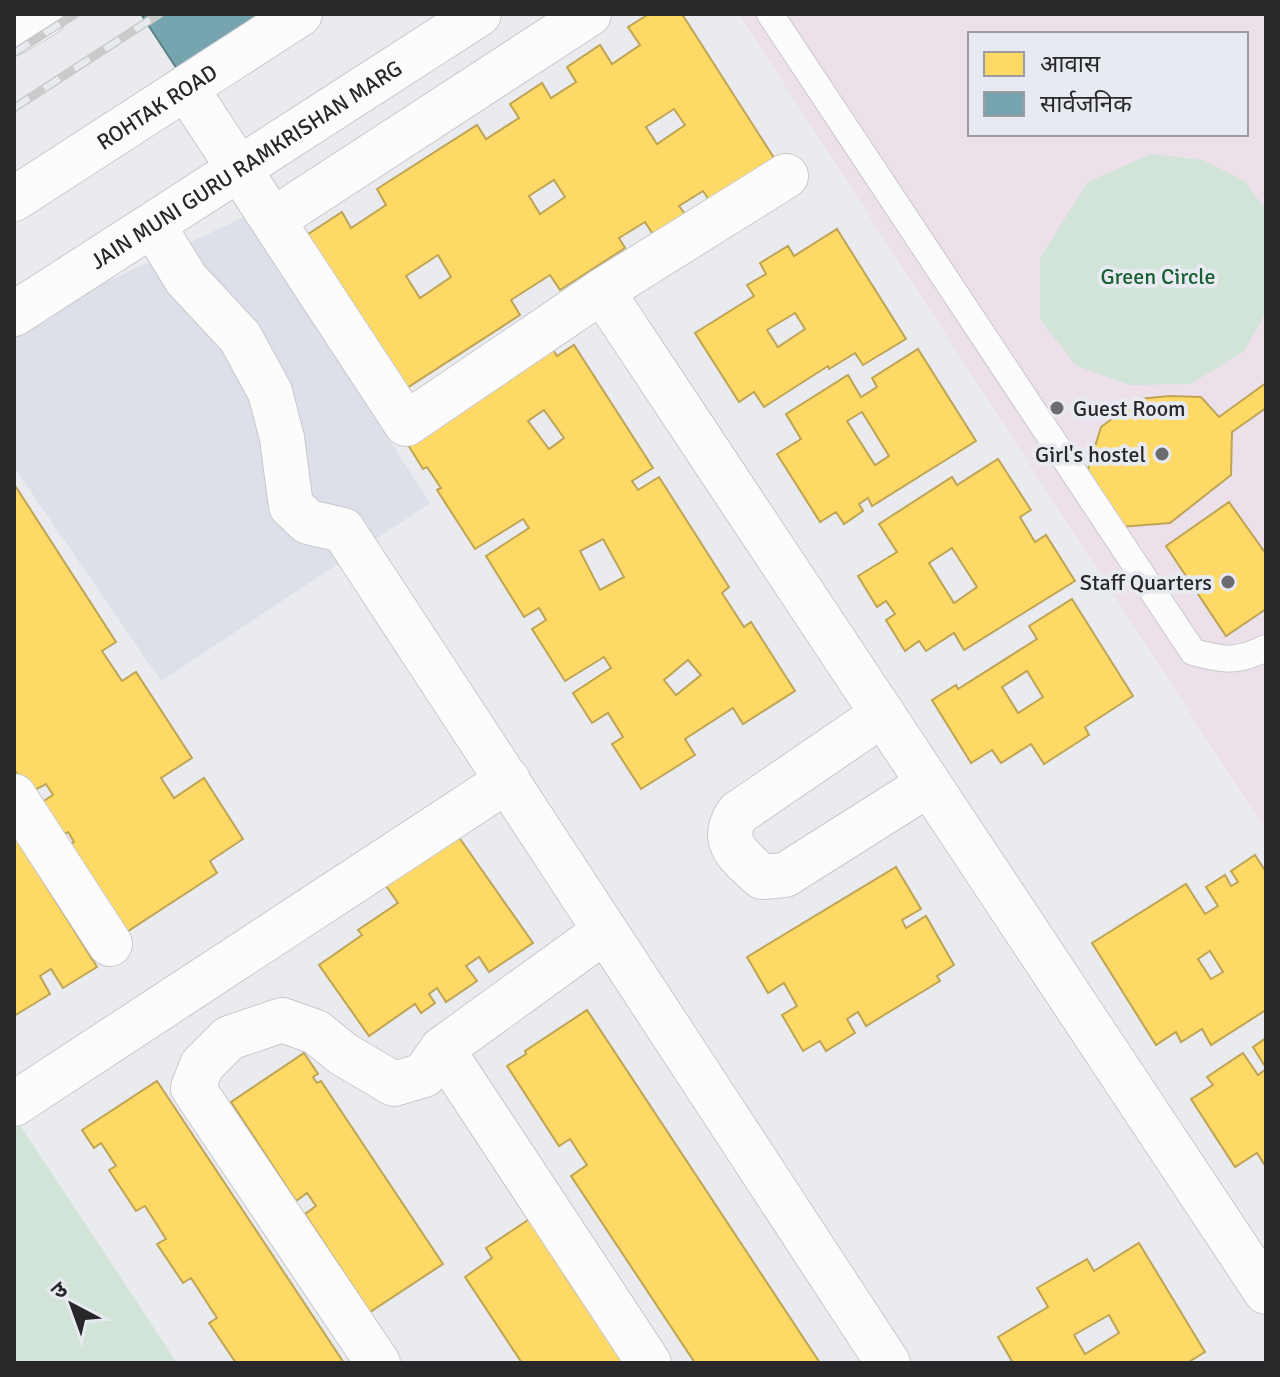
<svg xmlns="http://www.w3.org/2000/svg" width="1280" height="1377" font-family="Signika,'Noto Sans Devanagari',sans-serif">
  <style>
    .built { fill: #dddfe9 }
    .education { fill: #ece1eb; fill-rule: evenodd }
    .green { fill: #d1e4d7 }
    .homes { fill: #ffd966; stroke: #bea454; stroke-width: 2; fill-rule: evenodd }
    .public { fill: #76a5af; stroke: #5f8087; stroke-width: 2 }
    .lines { fill: none; stroke-linecap: round; stroke-linejoin: round }
    .service-casing { stroke: #c8c9cc; stroke-width: 28 }
    .minor-casing { stroke: #c8c9cc; stroke-width: 46 }
    .primary-casing { stroke: #c8c9cc; stroke-width: 46 }
    .service { stroke: #fcfcfd; stroke-width: 26 }
    .minor { stroke: #fcfcfd; stroke-width: 44 }
    .primary { stroke: #fcfcfd; stroke-width: 44 }
    .rail-casing { stroke: #cacaca; stroke-width: 9 }
    .rail { stroke: #e8eaf1; stroke-width: 6; stroke-dasharray: 18; stroke-linecap: butt }
    .poi-dot { fill: #6c6c70; stroke: #e8eaf1; stroke-width: 3 }
    .labels { text-anchor: middle; stroke-width: 8; stroke-linejoin: round; paint-order: stroke }
    .street-label { font-size: 22px; fill: #28282b; stroke: #e8eaf1 }
    .park-label { font-size: 22px; fill: #196133; stroke: #e8eaf1 }
    .poi-label { font-size: 22px; fill: #28282b; stroke: #e8eaf1; text-anchor: end }
  </style>
  <rect width="100%" height="100%" fill="#eaebef"/>
  <!-- built -->
  <polygon class="built" points="246,216 430,503 161,681 14,467 14,326"/>
  <!-- education -->
  <path class="education" d="M739,14h527v817zM970,34h276v100h-276z"/>
  <!-- green -->
  <g class="green">
    <polygon points="1151,154 1203,160 1245,181 1266,211 1266,312 1244,351 1191,384 1131,385 1076,366 1040,319 1040,258 1088,182"/>
    <polygon points="14,1116 177,1363 14,1363"/>
  </g>
  <!-- homes -->
  <g class="homes">
    <path d="M649,14h33l94,147 -65,42 -8,-12 -24,15 9,12 -32,21 -11,-17 -26,16 6,10 -65,42 -10,-15 -39,25 9,15 -121,78 -100,-153 43,-28 9,16 35,-23 -9,-16 100,-64 9,14 33,-21 -9,-14 32,-21 9,15 25,-16 -9,-15 33,-22 12,19 28,-19 -12,-18zM674,109l11,16 -28,19 -11,-17zM554,180l11,17 -25,17 -11,-18zM438,255l13,22 -31,21 -14,-22z"/>
    <path d="M837,229l69,110 -43,26 -8,-12 -26,16 -1,-3 -64,41 -10,-15 -15,10 -44,-69 59,-37 -7,-11 19,-11 -6,-11 28,-17 6,10zM795,313l10,16 -27,18 -11,-17z"/>
    <path d="M548,342l9,14 17,-11 79,123 -21,13 6,9 21,-13 70,110 -7,6 22,34 7,-5 44,69 -52,33 -10,-16 -48,31 10,16 -54,34 -29,-45 11,-7 -15,-24 -16,10 -19,-30 38,-25 -7,-11 -39,24 -33,-52 14,-9 -7,-12 -15,9 -38,-61 43,-28 -6,-9 -48,30 -38,-59 4,-2 -14,-21 -4,2 -21,-34zM544,410l20,28 -15,11 -21,-28zM603,539l21,38 -24,13 -20,-39zM688,660l13,15 -25,20 -12,-15z"/>
    <path d="M918,349l58,92 -104,65 -4,-8 -9,6 4,7 -19,13 -8,-12 -16,10 -43,-68 24,-15 -15,-25 62,-39 13,22 16,-10 -5,-9zM862,412l27,44 -14,9 -28,-44z"/>
    <polygon points="1266,383 1266,408 1232,432 1231,475 1170,523 1120,527 1085,479 1101,427 1139,399 1169,396 1201,397 1219,417"/>
    <path d="M998,459l33,51 -11,7 15,25 11,-7 29,46 -111,69 -10,-17 -28,18 -7,-10 -14,10 -19,-31 9,-6 -9,-13 -9,6 -19,-31 39,-24 -18,-28 73,-47 5,8zM952,548l25,39 -23,16 -25,-40z"/>
    <polygon points="14,484 116,642 102,651 122,681 136,672 192,758 161,778 174,798 204,778 243,839 210,861 217,873 122,935 65,848 74,842 68,832 58,838 37,805 53,795 46,784 29,793 14,769"/>
    <polygon points="1229,502 1266,554 1266,609 1226,636 1166,546"/>
    <path d="M1072,599l61,97 -48,31 4,8 -45,29 -13,-20 -30,19 -9,-13 -21,13 -39,-63 24,-15 2,4 79,-50 -8,-13zM1027,671l16,26 -25,16 -16,-26z"/>
    <polygon points="456,833 533,943 489,972 479,957 466,966 477,981 446,1002 437,988 429,994 435,1003 421,1013 415,1004 369,1036 319,965 362,935 358,930 398,903 384,883"/>
    <polygon points="14,835 97,967 63,988 51,969 40,976 50,994 14,1016"/>
    <path d="M1255,855l11,17v138l-55,35 -9,-16 -21,13 -5,-10 -20,13 -64,-102 94,-59 19,30 13,-8 -12,-19 19,-12 6,11 7,-4 -7,-11zM1210,951l13,21 -12,7 -13,-20z"/>
    <polygon points="896,867 921,909 902,920 906,928 926,916 954,965 937,976 940,981 866,1026 858,1012 847,1019 855,1033 826,1051 820,1041 803,1051 782,1015 797,1006 784,983 768,993 747,957"/>
    <polygon points="587,1010 820,1363 695,1363 571,1176 587,1165 570,1139 559,1146 507,1066 526,1054 525,1051"/>
    <polygon points="1266,1038 1266,1068 1253,1047"/>
    <polygon points="304,1053 318,1074 313,1077 317,1083 321,1081 443,1264 370,1312 305,1214 316,1206 307,1193 296,1201 231,1102"/>
    <polygon points="1243,1053 1258,1075 1266,1069 1266,1163 1264,1164 1257,1153 1235,1167 1191,1099 1213,1085 1207,1077"/>
    <polygon points="157,1081 344,1363 236,1363 209,1323 217,1318 191,1278 183,1283 157,1244 166,1239 145,1206 136,1211 109,1170 116,1166 101,1143 94,1148 82,1130"/>
    <polygon points="537,1214 574,1271 565,1276 586,1307 594,1301 635,1363 522,1363 465,1277 492,1258 486,1248"/>
    <path d="M1139,1243l66,109 -18,11h-174l-15,-26 50,-30 -11,-19 50,-29 7,12zM1109,1315l10,18 -34,21 -11,-19z"/>
  </g>
  <!-- public -->
  <polygon class="public" points="141,14 272,14 181,75"/>
  <g class="lines">
    <!-- service casing -->
    <g class="service-casing">
      <path id="service" d="M770,14l423,638c31,8 43,11 73,-4"/>
    </g>
    <!-- minor casing -->
    <g class="minor-casing">
      <g id="minor">
        <polyline points="186,88 406,424 602,291 786,176"/>
        <polyline points="273,220 589,14"/>
        <polyline points="153,225 186,279 240,337 270,392 282,438 291,506 308,522 343,530 888,1363"/>
        <polyline points="602,291 1266,1292"/>
        <path id="s1" d="M14,314l465,-300"/>
        <path d="M883,714l-145,99c-20,29 2,44 24,64l23,-2 144,-91"/>
        <polyline points="14,796 110,944"/>
        <polyline points="442,1049 649,1363"/>
        <polyline points="14,1104 508,780"/>
        <polyline points="378,1363 193,1088 202,1065 229,1038 282,1020 316,1032 343,1054 394,1084 424,1075 442,1049 605,931"/>
      </g>
    </g>
    <!-- primary casing -->
    <g class="primary-casing">
      <g id="primary">
        <polyline points="14,33 45,14"/>
        <path id="s2" d="M14,199l286,-185"/>
      </g>
    </g>
    <!-- service -->
    <use href="#service" class="service"/>
    <!-- minor -->
    <use href="#minor" class="minor"/>
    <!-- primary -->
    <use href="#primary" class="primary"/>
    <!-- rail casing -->
    <g class="rail-casing">
      <g id="rail">
        <polyline points="14,53 75,14"/>
        <polyline points="14,108 159,14"/>
      </g>
    </g>
    <!-- rail -->
    <use href="#rail" class="rail"/>
  </g>
  <!-- markers -->
  <g class="poi-dot">
    <circle cx="1057" cy="408" r="8"/>
    <circle cx="1162" cy="454" r="8"/>
    <circle cx="1228" cy="582" r="8"/>
  </g>
  <g class="labels">
    <!-- street labels -->
    <g class="street-label">
      <text dy="8" stroke="none"><textPath href="#s2" startOffset="170">ROHTAK ROAD</textPath></text>
      <text dy="8" stroke="none"><textPath href="#s1" startOffset="276">JAIN MUNI GURU RAMKRISHAN MARG</textPath></text>
    </g>
    <!-- park labels -->
    <g class="park-label">
      <text x="1158" y="284">Green Circle</text>
    </g>
    <!-- poi labels -->
    <g class="poi-label">
      <text x="1073" y="416" text-anchor="start">Guest Room</text>
      <text x="1146" y="462">Girl's hostel</text>
      <text x="1212" y="590">Staff Quarters</text>
    </g>
  </g>
  <!-- border -->
  <rect width="1280" height="1377" fill="none" stroke="#28282b" stroke-width="32"/>
  <!-- legend -->
  <rect x="968" y="32" width="280" height="104" fill="#e8eaf1" stroke="#9b9ca2" stroke-width="2"/>
  <rect x="984" y="52" width="40" height="24" fill="#ffd966" stroke="#9b9ca2" stroke-width="2"/>
  <text x="1040" y="72" font-size="24" fill="#28282b">आवास</text>
  <rect x="984" y="92" width="40" height="24" fill="#76a5af" stroke="#9b9ca2" stroke-width="2"/>
  <text x="1040" y="112" font-size="24" fill="#28282b">सार्वजनिक</text>
  <!-- north arrow -->
  <g transform="translate(72 1305) rotate(319)" stroke="#e8eaf1" stroke-width="6" paint-order="stroke">
  <path d="M0-6L14 30L0 20L-14 30Z" fill="#28282b"/>
  <text y="-12" font-size="22" font-weight="bold" text-anchor="middle" fill="#28282b">उ</text>
  </g>
</svg>
